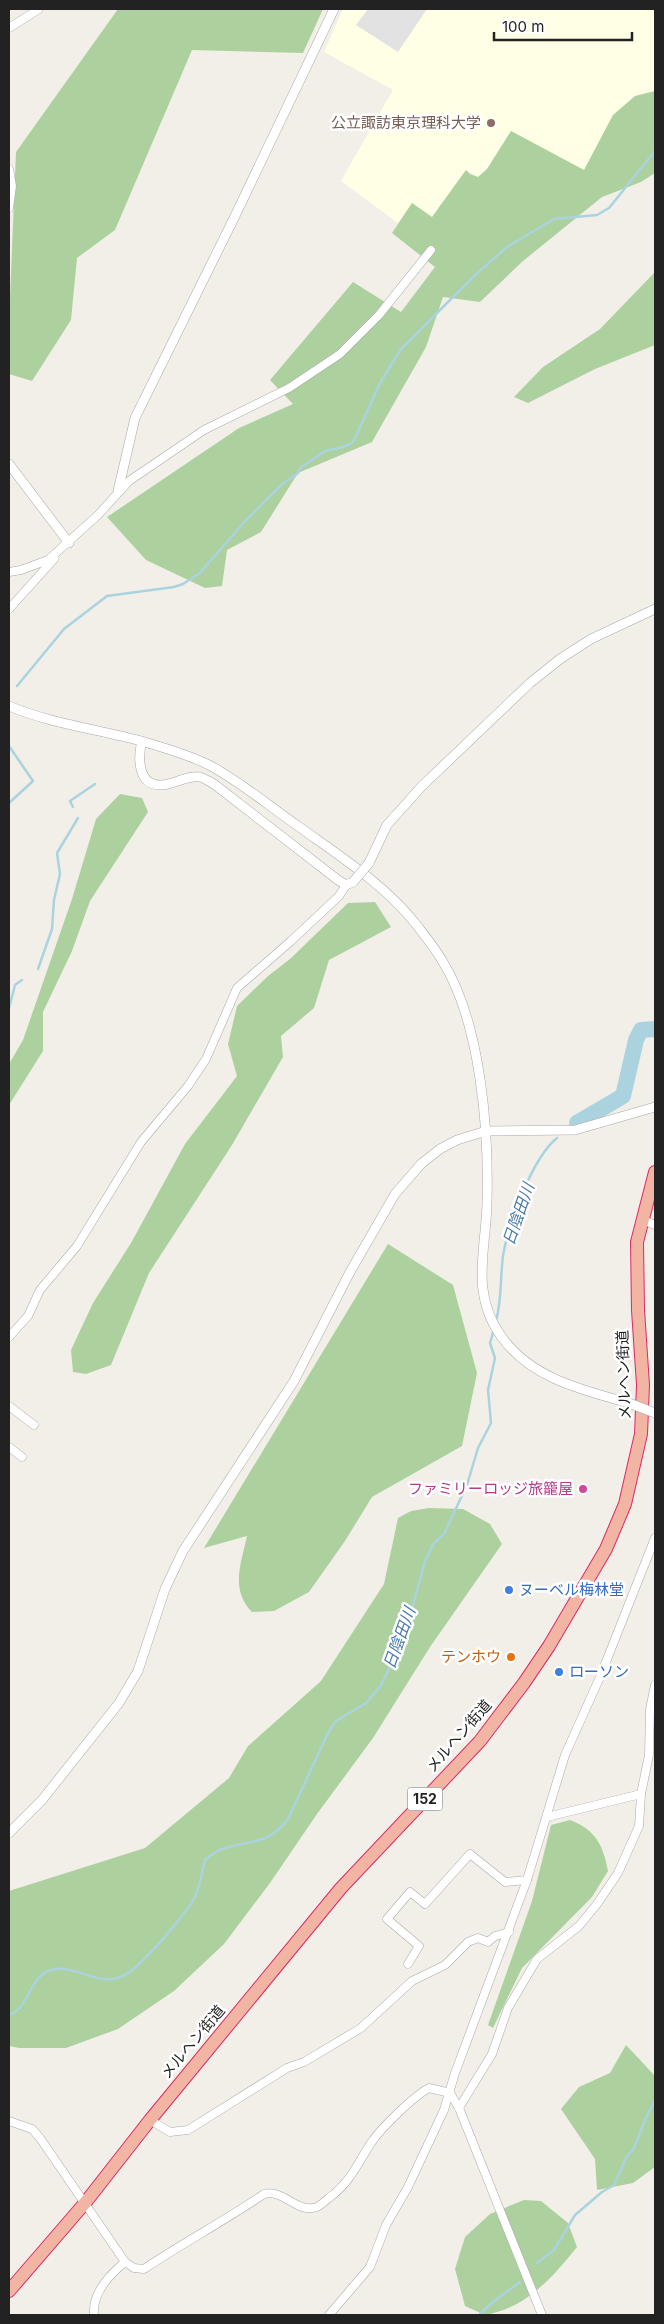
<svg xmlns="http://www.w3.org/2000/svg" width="664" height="2324" font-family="Inter,'Noto Sans JP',sans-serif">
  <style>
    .education { fill: #ffffe5 }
    .forest { fill: #add19e }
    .parking { fill: #e2e2e2 }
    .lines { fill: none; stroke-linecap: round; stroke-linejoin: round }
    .stream { stroke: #aad3df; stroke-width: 2.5 }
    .river { stroke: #aad3df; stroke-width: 16 }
    .minor-casing { stroke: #a9a9a9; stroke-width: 9 }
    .tertiary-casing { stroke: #a9a9a9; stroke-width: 10 }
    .trunk-casing { stroke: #dc2a67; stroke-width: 14 }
    .minor { stroke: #fff; stroke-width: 8 }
    .tertiary { stroke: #fff; stroke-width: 9 }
    .trunk { stroke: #f2b4a3; stroke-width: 12 }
    .tertiary-bridge-casing { stroke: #a9a9a9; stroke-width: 10; stroke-linecap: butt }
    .tertiary-bridge { stroke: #fff; stroke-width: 9 }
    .education-dot { fill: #8d6e63; stroke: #fff; stroke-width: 2 }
    .hotel-dot { fill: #d1479c; stroke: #fff; stroke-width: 2 }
    .shop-dot { fill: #3f7fe0; stroke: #fff; stroke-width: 2 }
    .food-dot { fill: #e8710a; stroke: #fff; stroke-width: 2 }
    .labels { text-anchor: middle; stroke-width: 5; stroke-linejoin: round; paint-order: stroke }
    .shield { fill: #fff; stroke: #646464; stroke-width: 1 }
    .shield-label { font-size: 14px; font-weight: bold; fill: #222 }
    .education-label { font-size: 15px; fill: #785e54; stroke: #fff; text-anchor: end }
    .street-label { font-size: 15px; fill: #222; stroke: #fff }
    .hotel-label { font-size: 15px; fill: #b23c85; stroke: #fff; text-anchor: end }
    .shop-label { font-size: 15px; fill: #366cbe; stroke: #fff; text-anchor: start }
    .food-label { font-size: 15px; fill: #c56008; stroke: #fff; text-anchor: end }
    .water-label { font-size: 16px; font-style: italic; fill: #4a7aab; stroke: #fff }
  </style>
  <rect width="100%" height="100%" fill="#f2efe9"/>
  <!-- education -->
  <polygon class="education" points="343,9 655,9 655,91 635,96 613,115 584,170 511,131 487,169 478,177 466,170 432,217 412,203 398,223 341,181 393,90 324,52"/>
  <!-- forest -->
  <g class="forest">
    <polygon points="118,9 323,9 303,53 192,50 115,230 77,258 71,320 32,381 9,374 9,322 16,152"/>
    <polygon points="655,91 655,173 641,182 602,197 523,261 480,302 443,297 426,347 372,442 298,473 261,532 227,550 222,586 205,588 146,560 107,517 239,428 293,404 270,380 353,282 401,312 435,267 392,233 412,203 432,217 466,170 470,174 478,177 487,169 511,131 584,170 613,115 635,96"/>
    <polygon points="655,272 655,345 595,369 528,403 514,397 543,367 600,329"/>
    <polygon points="120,794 142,798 148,812 90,901 72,951 43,1012 43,1051 9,1105 9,1064 23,1040 72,899 96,819"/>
    <polygon points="375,902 391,927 329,960 314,1008 281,1036 283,1057 232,1145 149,1273 111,1365 86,1374 73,1372 71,1350 93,1303 131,1243 185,1144 237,1076 228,1044 237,1006 268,976 290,959 348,903"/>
    <path d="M388,1244l65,41 24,88 -15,73 -90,51 -27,44 -36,51 -35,19 -22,1c-22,-23 -11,-48 -5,-76l-43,12z"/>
    <polygon points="429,1508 463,1509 490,1524 502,1544 430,1647 373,1738 317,1814 270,1883 224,1944 174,1991 118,2029 66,2048 19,2048 9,2046 9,1891 145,1848 229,1778 248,1746 321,1681 384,1584 398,1518 411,1511"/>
    <path d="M570,1820c26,10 33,25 38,51l-16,26 -70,71 -29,60 -5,-3 44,-124 19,-76z"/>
    <polygon points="626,2045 655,2076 655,2167 633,2183 597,2190 595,2159 561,2109 579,2087 610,2073"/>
    <path d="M524,2200l17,1 27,22 9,24c-25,31 -51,61 -92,68l-20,-9 -10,-37 10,-32 25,-23z"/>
  </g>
  <!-- parking -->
  <polygon class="parking" points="368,9 427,9 398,52 356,25"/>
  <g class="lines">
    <!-- stream -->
    <g class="stream">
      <polyline points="17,686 64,629 107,596 174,587 183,584 200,573 245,521 281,485 298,473 300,468 325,451 343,447 352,443 357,434 380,383 401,349 473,277 507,247 554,219 597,215 609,208 655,151"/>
      <polyline points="9,746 33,781 9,803"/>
      <polyline points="73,807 70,801 95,784"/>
      <polyline points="38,969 52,929 54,900 60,874 57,853 78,818"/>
      <polyline points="9,1008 15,985 22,980"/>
      <path d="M496,1321c6,-21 4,-43 7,-65 5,-31 29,-98 54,-118"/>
      <path d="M9,2015c20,-7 20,-36 39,-44 18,-8 39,7 56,8 7,1 13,0 19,-3 17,-8 63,-62 72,-79 5,-11 7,-25 10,-37 5,-4 11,-9 17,-11 29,-10 44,-2 66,-30l40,-86 8,-12 30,-18 14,-16 15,-30 14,-38 16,-58 9,-18 10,-9 23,-49 11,-37 13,-25 -3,-33 7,-32 -5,-15 4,-14"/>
      <polyline points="537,2263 554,2250 575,2215 602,2192 614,2185 627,2156 633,2150 648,2113 655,2101"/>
      <polyline points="479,2315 494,2301 520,2282"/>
    </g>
    <!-- river -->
    <polyline class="river" points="577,1123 623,1096 636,1040 641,1030 655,1029"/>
    <!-- minor casing -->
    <g class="minor-casing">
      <g id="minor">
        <polyline points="9,28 39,9"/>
        <polyline points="9,169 12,186 9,208"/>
        <polyline points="9,572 21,570 48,560 98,515 129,481 204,430 289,388 340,354 379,315 431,250"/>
        <polyline points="9,609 54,559"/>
        <polyline points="643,1220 655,1225"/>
        <polyline points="9,1337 28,1316 40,1290 77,1246 141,1142 188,1086 206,1059 237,988 291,941 339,896 346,885"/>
        <polyline points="9,1406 34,1425"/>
        <polyline points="9,1447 22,1457"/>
        <polyline points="547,1817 641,1794"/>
        <polyline points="408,1964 419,1946 387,1919 410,1892 425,1904 470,1854 505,1882 527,1880"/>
        <polyline points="459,2108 492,2054 508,2008 537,1959 579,1926 597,1904 618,1873 639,1826 641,1794 649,1755 650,1709 655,1685"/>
        <polyline points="150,2120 170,2132 188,2130 287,2068 304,2062 361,2028 412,1981 445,1965 468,1942 478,1938 488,1942 495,1936 509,1932"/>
        <path d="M9,2121l23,8 8,9 85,124 9,6 10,1c39,-26 80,-48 120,-75 20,-5 33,20 53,13 4,-2 9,-7 12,-9 23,-18 27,-32 42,-55 10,-15 43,-47 58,-55l21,5 9,15 83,207"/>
        <path d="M94,2315c-2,-22 15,-40 31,-53"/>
        <polyline points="329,2315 370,2267 386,2225 408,2187 444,2110 455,2073 527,1880 565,1755 600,1677 655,1538"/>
      </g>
    </g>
    <!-- tertiary casing -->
    <g class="tertiary-casing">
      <g id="tertiary">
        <polyline points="9,464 69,543"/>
        <polyline points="118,491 135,418 235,216 334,9"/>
        <path d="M9,706c43,18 88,23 132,35 21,6 51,15 70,25 31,17 58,40 87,60 40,29 86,58 117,97 10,13 20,25 28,39 38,62 46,169 44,241 -1,46 -17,90 14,133 29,42 81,54 128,67"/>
        <path d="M142,741c-4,15 -5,45 19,44 12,0 26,-10 39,-8 4,1 10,5 14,7l124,96 8,5 7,-3"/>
        <polyline points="369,863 387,825 422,786 530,683 560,659 591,639 655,609"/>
        <polyline points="9,1833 42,1800 119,1703 138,1671 165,1589 183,1551 294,1381 350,1272 395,1194 421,1164 440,1149 457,1140 486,1131 575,1130 655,1107"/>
      </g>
    </g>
    <!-- trunk casing -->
    <g class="trunk-casing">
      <polyline id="trunk" points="9,2291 85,2203 150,2120 341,1888 480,1741 524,1683 549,1646 606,1549 625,1504 641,1434 643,1385 638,1310 637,1242 655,1172"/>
    </g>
    <!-- minor -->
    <use href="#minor" class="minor"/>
    <!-- tertiary -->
    <use href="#tertiary" class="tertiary"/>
    <!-- trunk -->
    <use href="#trunk" class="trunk"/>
    <!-- tertiary-bridge casing -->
    <g class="tertiary-bridge-casing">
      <g id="tertiary-bridge">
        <polyline points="353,882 369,863"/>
        <polyline points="629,1403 655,1413"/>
      </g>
    </g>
    <!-- tertiary-bridge -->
    <use href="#tertiary-bridge" class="tertiary-bridge"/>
  </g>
  <!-- markers -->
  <circle class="education-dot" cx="491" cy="123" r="5"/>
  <circle class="hotel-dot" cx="583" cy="1489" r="5"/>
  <g class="shop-dot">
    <circle cx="509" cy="1590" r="5"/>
    <circle cx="559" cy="1672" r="5"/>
  </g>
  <circle class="food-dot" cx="511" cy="1657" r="5"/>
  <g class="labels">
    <!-- shield labels -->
    <rect class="shield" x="407.5" y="1787.5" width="35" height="23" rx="4"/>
    <g class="shield-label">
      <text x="425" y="1804">152</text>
    </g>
    <!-- education labels -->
    <g class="education-label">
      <text x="481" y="128">公立諏訪東京理科大学</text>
    </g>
    <!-- street labels -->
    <g class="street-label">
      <text transform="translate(624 1375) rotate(-92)" y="5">メルヘン街道</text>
      <text transform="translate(459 1736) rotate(-49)" y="5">メルヘン街道</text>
      <text transform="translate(193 2042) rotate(-50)" y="5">メルヘン街道</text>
    </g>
    <!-- hotel labels -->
    <g class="hotel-label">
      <text x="573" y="1494">ファミリーロッジ旅籠屋</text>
    </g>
    <!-- shop labels -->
    <g class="shop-label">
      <text x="519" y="1595">ヌーベル梅林堂</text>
      <text x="569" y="1677">ローソン</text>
    </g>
    <!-- food labels -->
    <g class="food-label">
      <text x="501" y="1662">テンホウ</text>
    </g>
    <!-- water labels -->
    <g class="water-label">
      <text transform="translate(518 1214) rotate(-71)" y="6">日陰田川</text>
      <text transform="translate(399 1638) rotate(-70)" y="6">日陰田川</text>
    </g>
  </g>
  <!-- border -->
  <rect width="664" height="2324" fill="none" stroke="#222222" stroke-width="20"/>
  <!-- scale -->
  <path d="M494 32v8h138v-8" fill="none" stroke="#222222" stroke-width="2.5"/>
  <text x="502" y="32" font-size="15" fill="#222222" stroke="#ffffff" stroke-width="4" paint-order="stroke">100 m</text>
</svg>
